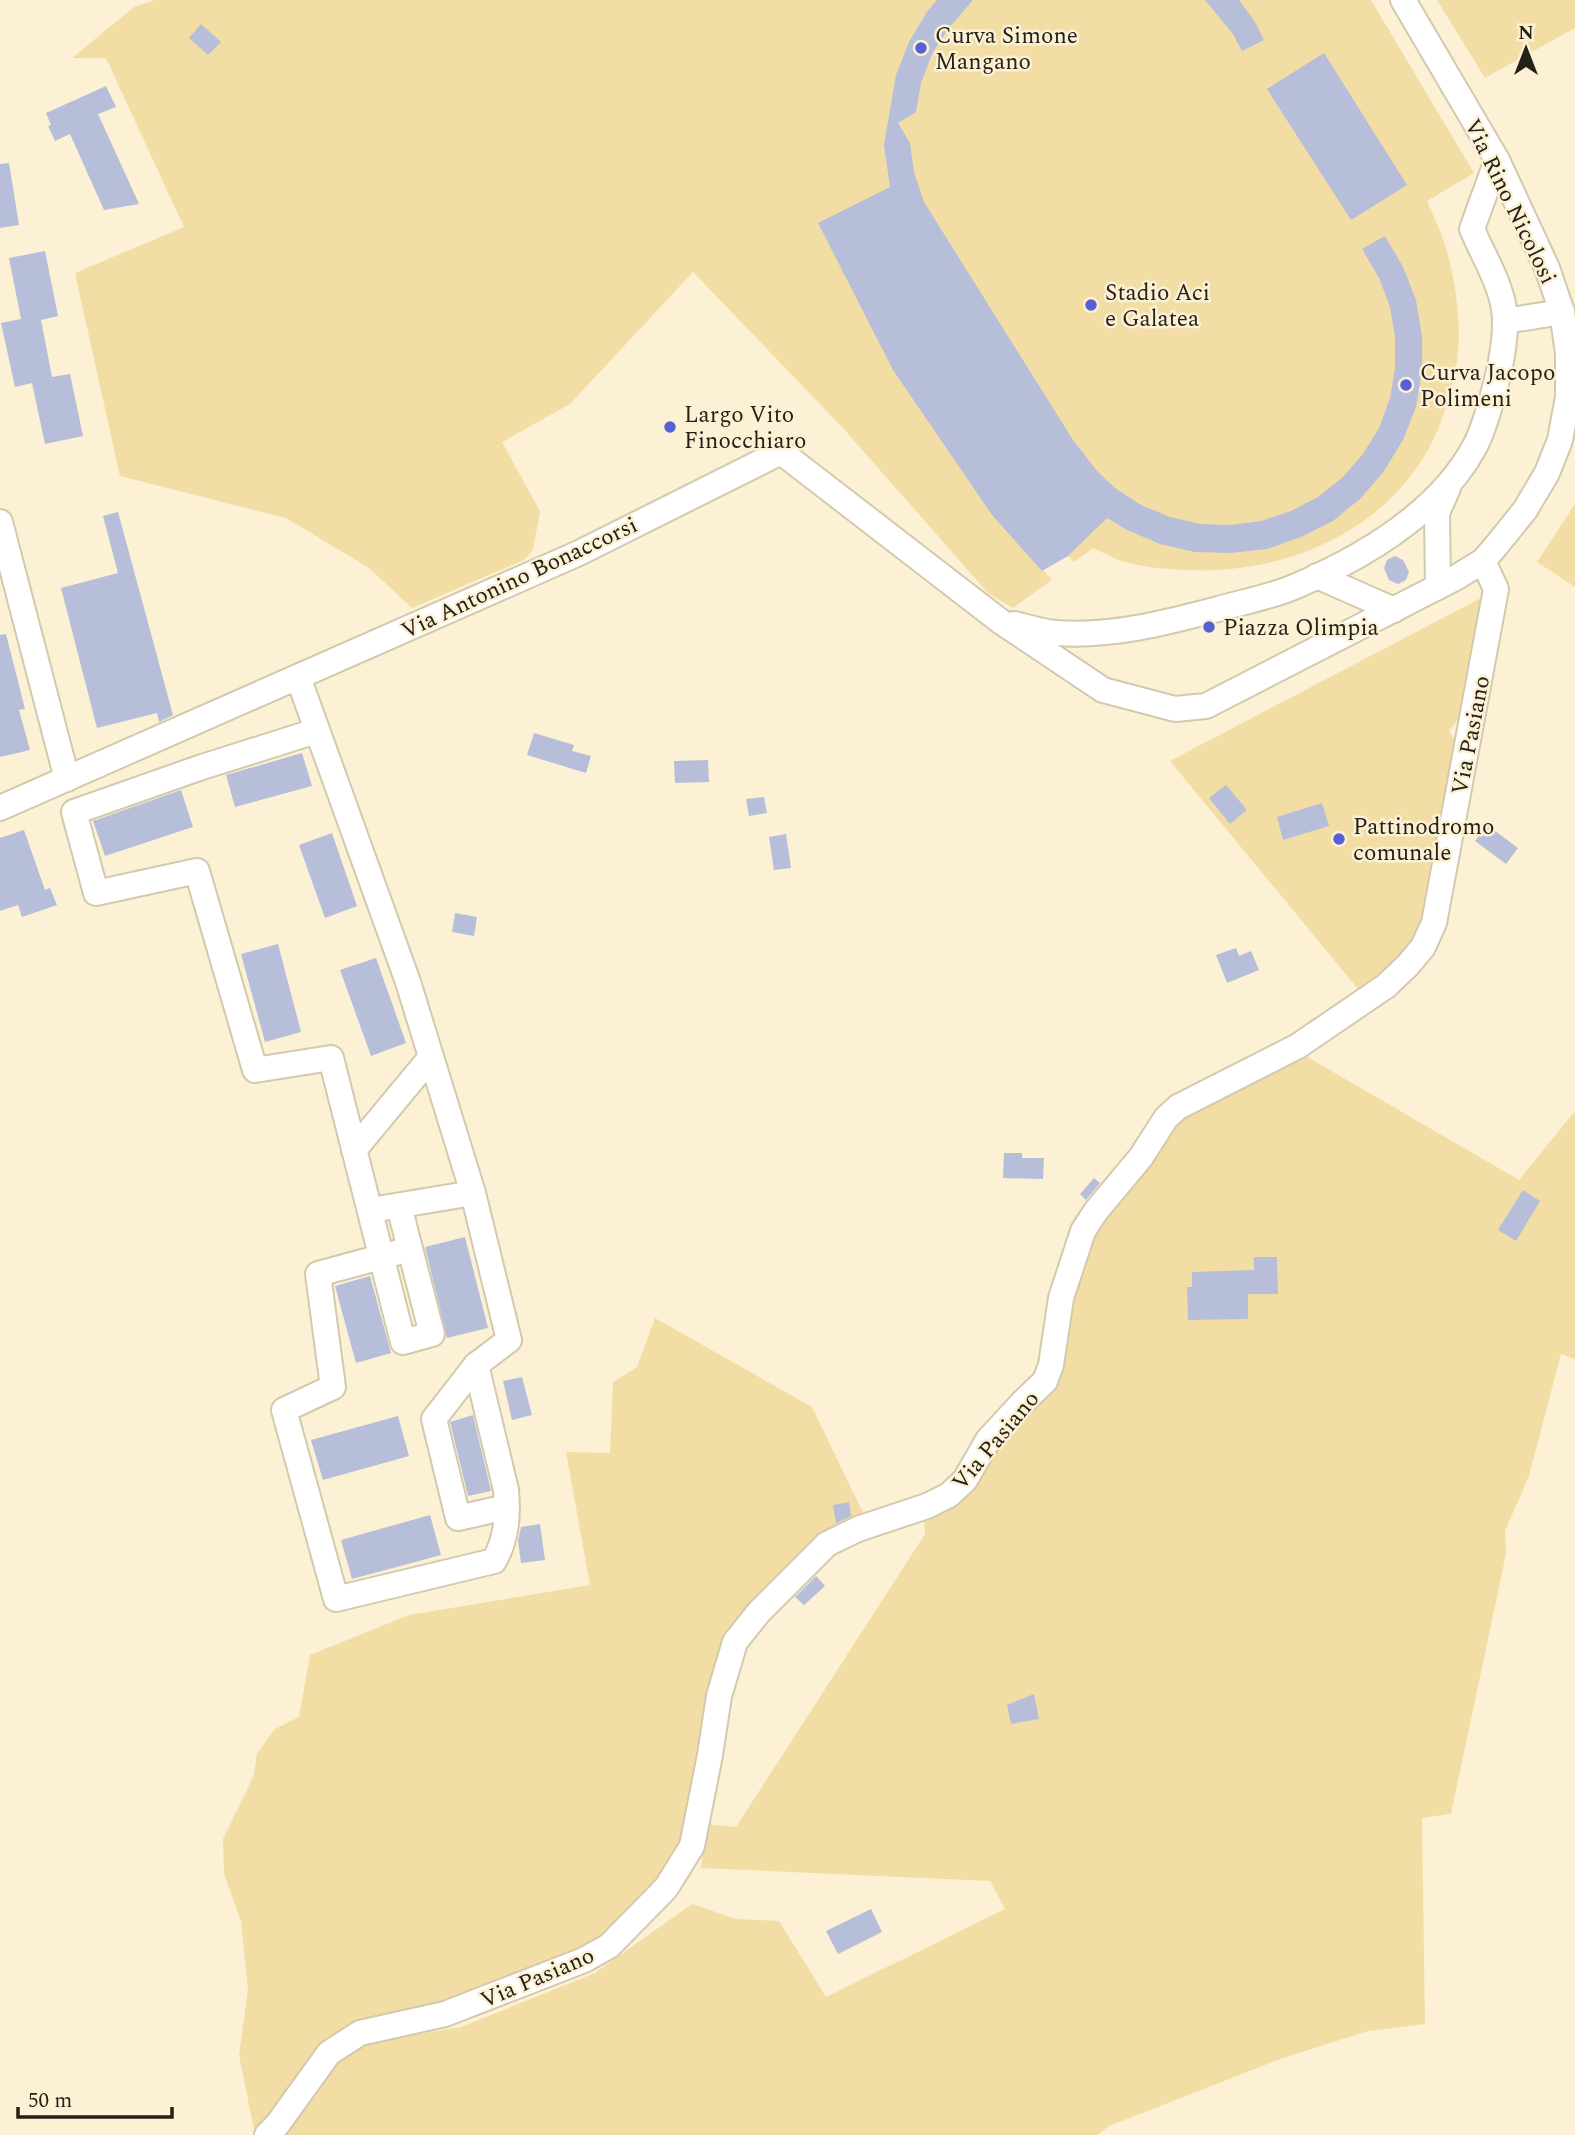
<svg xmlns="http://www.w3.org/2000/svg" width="1575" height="2135" font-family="Spectral,serif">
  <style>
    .green { fill: #f2dda5 }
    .building { fill: #b7bed9 }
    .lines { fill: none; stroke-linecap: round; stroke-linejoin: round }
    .minor-casing { stroke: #d3c9ad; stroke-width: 28 }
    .minor { stroke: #fff; stroke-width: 24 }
    .poi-dot { fill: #565fd6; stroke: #fcf1d4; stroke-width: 2.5 }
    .labels { text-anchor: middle; stroke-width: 5; stroke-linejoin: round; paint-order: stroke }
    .poi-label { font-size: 23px; fill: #252117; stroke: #fcf1d4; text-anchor: start }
    .street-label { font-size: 23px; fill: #252117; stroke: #fcf1d4 }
  </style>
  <rect width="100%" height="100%" fill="#fcf1d4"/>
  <!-- green -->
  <g class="green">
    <path d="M155,0h1216l103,173 -47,28c7,16 15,33 20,50 9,34 15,75 10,110 -5,29 -14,62 -28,87 -48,87 -148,127 -244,122 -21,-1 -43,-3 -63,-9 -10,-3 -20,-9 -29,-13l-19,14 -6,-6 -25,14 9,10 -39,28 -24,-14 -147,-167 -149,-155 -123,132 -68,38 38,69 -7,39 -9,10 -112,48 -43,-40 -83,-50 -166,-42 -45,-203 109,-46 -78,-169h-34l62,-51z"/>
    <polygon points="1437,0 1575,0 1575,28 1485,78"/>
    <polygon points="1575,504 1575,587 1537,562"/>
    <polygon points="1483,597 1466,711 1449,730 1462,754 1426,928 1363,995 1170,761"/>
    <polygon points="1304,1055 1519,1180 1575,1111 1575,1359 1561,1354 1529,1476 1505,1531 1506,1554 1451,1814 1422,1818 1425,2024 1368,2031 1283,2058 1109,2126 1097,2135 286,2135 342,2056 363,2043 461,2027 595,1973 692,1904 736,1919 779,1921 826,1997 1005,1909 990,1881 701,1868 706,1824 736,1827 925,1534 924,1518 993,1454 1020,1421 1057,1387 1068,1329 1085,1261 1095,1231 1155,1158 1170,1129 1177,1121"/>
    <polygon points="655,1318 812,1407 866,1519 754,1609 686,1842 605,1944 463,2001 384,2016 258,2135 255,2135 239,2055 248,1990 241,1921 224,1874 223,1839 254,1775 257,1753 275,1729 299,1717 310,1655 409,1615 590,1585 566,1452 610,1453 613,1382 637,1367"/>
  </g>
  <!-- building -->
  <g class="building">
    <polygon points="937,0 973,0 948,29 932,54 921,83 916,112 898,123 910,143 914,172 924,202 1073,440 1097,471 1115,488 1141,505 1170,517 1200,524 1231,525 1261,521 1291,511 1318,497 1343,477 1363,454 1379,428 1390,398 1395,368 1395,337 1390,307 1379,278 1362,249 1385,236 1403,267 1416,300 1422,336 1422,371 1416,407 1403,440 1384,471 1361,498 1333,521 1301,537 1267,549 1231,553 1195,552 1160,544 1127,530 1107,518 1068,556 1042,571 992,515 893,370 818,223 890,187 884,145 896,75 909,42 927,12"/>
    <polygon points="1205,0 1239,0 1255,22 1264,40 1242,51 1233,34"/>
    <polygon points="201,24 221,42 208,55 189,38"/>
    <polygon points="1324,53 1407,185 1351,220 1267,89"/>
    <polygon points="106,86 116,107 98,114 139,204 104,210 70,134 55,141 48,126 51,125 46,113"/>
    <polygon points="9,163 19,225 0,228 0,164"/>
    <polygon points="45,251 58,316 41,320 52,377 70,374 83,436 45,444 32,383 15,387 1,323 21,319 9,258"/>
    <polygon points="118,512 173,715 159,722 157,713 97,728 61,588 118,573 103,516"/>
    <polygon points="1395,556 1403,560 1409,572 1406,580 1398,584 1389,580 1384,568 1387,560"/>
    <polygon points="6,634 25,709 19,710 30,750 0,757 0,635"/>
    <polygon points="534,733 574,745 572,751 591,756 586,773 527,755"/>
    <polygon points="302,753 312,786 235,807 226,775"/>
    <polygon points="708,760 709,782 675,783 674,761"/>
    <polygon points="1226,785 1247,810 1230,824 1209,798"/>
    <polygon points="181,790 193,827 105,856 93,821"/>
    <polygon points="764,797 767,813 749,816 746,799"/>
    <polygon points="1322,803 1329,826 1283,840 1277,817"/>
    <polygon points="1487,825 1518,848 1506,864 1475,841"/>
    <polygon points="24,830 45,890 50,888 57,905 22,917 18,905 0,911 0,838"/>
    <polygon points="332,833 357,906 325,918 299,845"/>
    <polygon points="786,834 791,868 774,870 769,837"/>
    <polygon points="455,913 477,917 474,936 452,932"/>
    <polygon points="278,944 301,1032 265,1042 241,954"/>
    <polygon points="1236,948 1239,956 1251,951 1259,970 1227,983 1216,955"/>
    <polygon points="376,958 406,1043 371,1056 340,970"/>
    <polygon points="1004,1153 1022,1153 1022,1158 1044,1158 1043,1179 1003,1178"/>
    <polygon points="1094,1178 1100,1183 1086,1200 1080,1194"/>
    <polygon points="1523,1190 1540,1201 1516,1241 1498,1230"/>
    <polygon points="465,1237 488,1328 447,1338 425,1247"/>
    <polygon points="1254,1257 1277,1257 1278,1294 1248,1294 1248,1319 1188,1320 1187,1287 1192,1287 1192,1272 1254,1270"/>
    <polygon points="370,1276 391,1353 356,1363 335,1286"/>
    <polygon points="522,1377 532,1415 512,1420 503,1381"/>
    <polygon points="473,1415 491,1491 468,1496 450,1422"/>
    <polygon points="398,1416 409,1456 323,1480 311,1440"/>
    <polygon points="849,1502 851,1516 836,1523 833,1505"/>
    <polygon points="430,1515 441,1555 352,1579 341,1540"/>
    <polygon points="540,1524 545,1560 521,1563 518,1541 521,1527"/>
    <polygon points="816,1576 825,1586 804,1605 795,1597"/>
    <polygon points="1034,1694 1039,1719 1011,1724 1007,1705"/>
    <polygon points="871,1909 882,1932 838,1954 826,1931"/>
  </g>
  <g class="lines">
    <!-- minor casing -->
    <g class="minor-casing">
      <g id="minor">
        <polyline points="1505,321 1562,312"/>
        <polyline points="0,522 67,779"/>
        <polyline points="1317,576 1394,610"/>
        <polyline points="1438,587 1437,513 1448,488"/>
        <path d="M1014,624c14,3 28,8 42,9 55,4 109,-10 162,-24 25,-7 52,-12 76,-22 68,-29 145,-74 181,-141 9,-17 14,-37 19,-55 6,-22 11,-45 11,-68 1,-32 -21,-65 -33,-94l25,-69"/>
        <path d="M298,677l110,305 65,211 36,147 -33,25 30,125c2,26 1,48 -12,71l-158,38 -52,-189 49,-23 -15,-113 92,-25"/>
        <polyline points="316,731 202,767 74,812 96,893 197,871 255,1070 331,1058 403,1342 432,1334 399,1206"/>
        <polyline points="0,808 579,553 781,452 1000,621 1103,690 1175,709 1206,706 1457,577 1483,561 1496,546 1525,510 1547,473 1560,440 1568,397 1568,353 1562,312 1547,268 1497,160 1403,0"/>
        <polyline points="354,1150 431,1057"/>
        <polyline points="383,1208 473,1193"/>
        <polyline points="476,1365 434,1419 458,1518 507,1507"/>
        <polyline points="267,2135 277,2125 329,2053 360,2033 445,2014 584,1960 609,1946 666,1888 692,1846 710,1755 719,1696 735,1642 759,1612 827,1544 858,1529 927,1506 949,1495 965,1480 988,1440 1023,1402 1045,1381 1051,1365 1061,1298 1083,1231 1096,1211 1141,1157 1166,1118 1178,1107 1298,1046 1386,986 1408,965 1423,947 1434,923 1496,589 1483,561"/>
      </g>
    </g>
    <!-- minor -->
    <use href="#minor" class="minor"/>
  </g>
  <!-- markers -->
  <g class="poi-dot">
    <circle cx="921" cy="48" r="7"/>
    <circle cx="1091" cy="305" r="7"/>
    <circle cx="1406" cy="385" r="7"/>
    <circle cx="670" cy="427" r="7"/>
    <circle cx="1209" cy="627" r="7"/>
    <circle cx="1339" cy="839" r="7"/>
  </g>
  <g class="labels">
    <!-- poi labels -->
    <g class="poi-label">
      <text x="935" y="43">Curva Simone<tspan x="935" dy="26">Mangano</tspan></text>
      <text x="1105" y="300">Stadio Aci<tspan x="1105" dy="26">e Galatea</tspan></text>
      <text x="1420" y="380">Curva Jacopo<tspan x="1420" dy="26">Polimeni</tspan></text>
      <text x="684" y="422">Largo Vito<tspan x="684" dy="26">Finocchiaro</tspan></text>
      <text x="1223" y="635">Piazza Olimpia</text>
      <text x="1353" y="834">Pattinodromo<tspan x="1353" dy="26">comunale</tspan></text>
    </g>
    <!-- street labels -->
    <g class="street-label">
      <text transform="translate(1511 201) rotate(64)" y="8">Via Rino Nicolosi</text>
      <text transform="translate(519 577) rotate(-25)" y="8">Via Antonino Bonaccorsi</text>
      <text transform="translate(1470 735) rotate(-79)" y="8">Via Pasiano</text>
      <text transform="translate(995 1440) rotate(-50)" y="8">Via Pasiano</text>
      <text transform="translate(537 1977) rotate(-23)" y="8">Via Pasiano</text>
    </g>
  </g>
  <!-- north arrow -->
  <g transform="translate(1526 49)" stroke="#fcf1d4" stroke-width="5" paint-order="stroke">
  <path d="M0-5L12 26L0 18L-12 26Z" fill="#252117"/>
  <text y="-10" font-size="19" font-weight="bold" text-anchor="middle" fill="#252117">N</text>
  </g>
  <!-- scale -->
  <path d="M18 2107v10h154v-10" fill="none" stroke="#252117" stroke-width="3.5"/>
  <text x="28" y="2107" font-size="21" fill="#252117" stroke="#fcf1d4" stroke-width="5" paint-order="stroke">50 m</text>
</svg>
